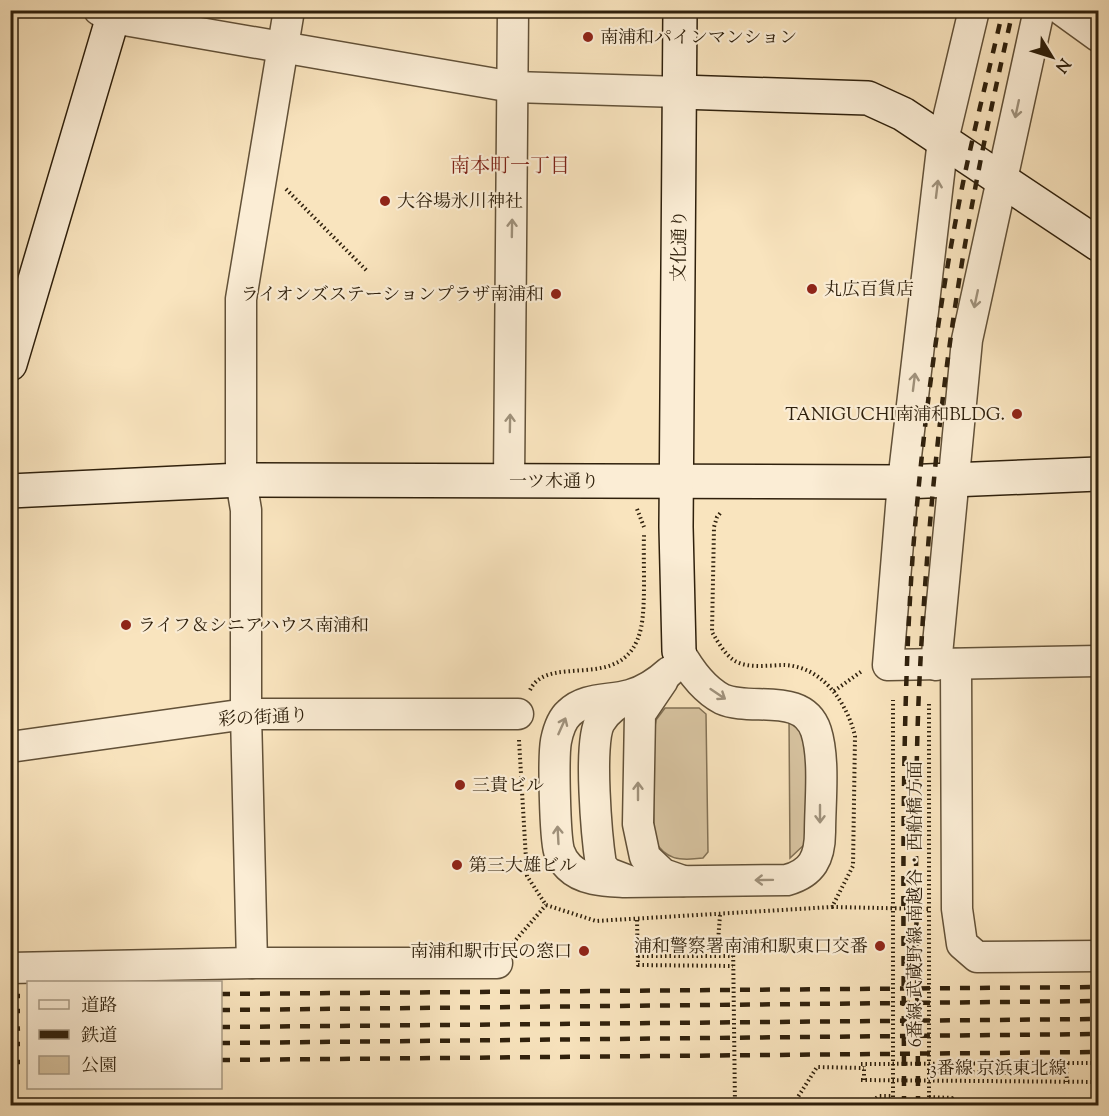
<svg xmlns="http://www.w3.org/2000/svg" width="1109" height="1116" font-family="'Sorts Mill Goudy','Noto Serif JP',serif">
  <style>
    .green { fill: #d7c3a0; stroke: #837256; stroke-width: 1.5 }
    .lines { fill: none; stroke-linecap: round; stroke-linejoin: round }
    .street-casing { stroke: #625138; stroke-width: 33 }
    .secondary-casing { stroke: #2f200c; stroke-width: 36 }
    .path { stroke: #2f200c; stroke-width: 4; stroke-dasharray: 1.5 3; stroke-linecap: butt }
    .street { stroke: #fbedd5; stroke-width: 30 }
    .secondary { stroke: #fbedd5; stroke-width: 33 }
    .rail { stroke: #2f200c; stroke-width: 4.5; stroke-dasharray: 10 10; stroke-linecap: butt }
    .path-bridge { stroke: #2f200c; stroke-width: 4; stroke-dasharray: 1.5 3; stroke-linecap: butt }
    .oneway { stroke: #9f917b }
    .poi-dot { fill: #8f2418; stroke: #fbedd5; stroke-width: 2 }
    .labels { text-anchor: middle; stroke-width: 4.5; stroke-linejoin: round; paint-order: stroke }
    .poi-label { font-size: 18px; fill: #2f200c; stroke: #fbedd5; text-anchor: start }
    .street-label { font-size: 18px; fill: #2f200c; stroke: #fbedd5 }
    .neighbourhood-label { font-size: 20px; fill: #7a1f14; stroke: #fbedd5 }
  </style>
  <rect width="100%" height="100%" fill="#f9e4be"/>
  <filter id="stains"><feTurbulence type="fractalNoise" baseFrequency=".00333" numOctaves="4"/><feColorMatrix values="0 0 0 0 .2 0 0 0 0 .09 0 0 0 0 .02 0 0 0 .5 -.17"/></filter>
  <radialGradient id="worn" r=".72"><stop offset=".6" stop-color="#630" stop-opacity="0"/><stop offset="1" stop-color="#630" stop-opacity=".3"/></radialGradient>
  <!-- green -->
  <g class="green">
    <path d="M665,708h34l7,6 2,138 -5,6c-24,3 -37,2 -49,-18l-1,-100 3,-20z"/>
    <polygon points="789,719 798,726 810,747 805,844 790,858"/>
  </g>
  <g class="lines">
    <!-- street casing -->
    <g class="street-casing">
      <g id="street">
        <polyline points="99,10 113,18 513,87 680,92"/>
        <polyline points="974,10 943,140 903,482 888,665 1098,661"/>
        <polyline points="1062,10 1098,36"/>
        <polyline points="509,481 513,10"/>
        <polyline points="956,664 957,909 962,944 977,957 1098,956"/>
        <polyline points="936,665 967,340 1039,10"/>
        <path d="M669,672c-11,10 -25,19 -39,23 -21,6 -45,2 -61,18 -8,7 -11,18 -13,28 -3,17 -1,95 3,110 2,6 6,12 10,16 14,14 38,14 56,15l162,-2c25,-7 33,-22 33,-48 0,-29 5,-73 -4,-101 -13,-40 -65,-19 -94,-32 -19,-10 -33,-30 -43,-48"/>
        <polyline points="663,680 640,714 638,824 645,857 663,874 683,881"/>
        <polyline points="10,747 246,714 518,714"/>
        <path d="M629,881l-21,-8 -7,-8c-4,-26 -13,-123 -1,-143 7,-12 19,-20 32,-26"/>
        <polyline points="252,963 246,714 246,510 241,480 241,299 289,10"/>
        <polyline points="10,968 252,963 497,963"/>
      </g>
    </g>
    <!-- secondary casing -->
    <g class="secondary-casing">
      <g id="secondary">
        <polyline points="680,92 868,98 903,114 1098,244"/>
        <polyline points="10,364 115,10"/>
        <polyline points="10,491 241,480 903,482 1098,474"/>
        <polyline points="679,651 676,527 680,10"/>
      </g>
    </g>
    <!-- path -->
    <g class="path">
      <polyline points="286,189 368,272"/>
      <polyline points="637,509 644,527"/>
      <path d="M530,690c19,-39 96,6 111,-62 5,-23 2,-68 3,-93"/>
      <polyline points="834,691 862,671"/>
      <path d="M519,740l8,136 19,29 50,16 236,-14 21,-41 2,-130c-8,-33 -32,-69 -70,-71 -15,0 -36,4 -50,-4 -10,-6 -17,-19 -23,-29l2,-105 3,-10 5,-6"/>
      <polyline points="832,907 930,909"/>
      <polyline points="720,915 718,942 733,942"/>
      <polyline points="637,920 638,965 733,966"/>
      <polyline points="513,943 546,905"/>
      <polyline points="638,956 733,956"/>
      <polyline points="1066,1063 1067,1082"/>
      <polyline points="861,1064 1098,1063"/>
      <polyline points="928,1072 1066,1073"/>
      <polyline points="861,1080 1098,1082"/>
      <polyline points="864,1080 864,1066"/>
      <polyline points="929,1097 952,1098 959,1106"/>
      <polyline points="735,1100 796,1100 796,1106"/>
      <polyline points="796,1100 817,1067 864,1068"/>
      <polyline points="865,1106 879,1096 893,1096"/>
    </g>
    <!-- street -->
    <use href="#street" class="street"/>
    <!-- secondary -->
    <use href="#secondary" class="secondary"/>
    <!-- rail -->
    <g class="rail">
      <polyline points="220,994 1098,987"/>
      <polyline points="10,996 28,996"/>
      <polyline points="220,1010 1098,1001"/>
      <polyline points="10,1011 28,1011"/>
      <polyline points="220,1027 1098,1019"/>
      <polyline points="10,1029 28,1028"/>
      <polyline points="220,1043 1098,1034"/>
      <polyline points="10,1044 28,1044"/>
      <polyline points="220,1060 1098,1052"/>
      <polyline points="10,1062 28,1062"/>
      <path d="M904,1106c0,-185 -4,-371 9,-555 10,-124 26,-251 51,-373 12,-56 26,-112 39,-168"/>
      <path d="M918,1106c0,-139 -5,-278 1,-416 8,-169 25,-340 57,-506 11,-58 24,-116 37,-174"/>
    </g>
    <!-- path-bridge -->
    <g class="path-bridge">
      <polyline points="733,942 735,1106"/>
      <polyline points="893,1106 893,700"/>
      <polyline points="929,1106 929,703"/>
    </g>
  </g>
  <!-- one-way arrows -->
  <defs><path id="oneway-shaft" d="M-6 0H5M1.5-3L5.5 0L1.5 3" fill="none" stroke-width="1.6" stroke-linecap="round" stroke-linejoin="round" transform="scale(1.5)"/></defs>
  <g class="oneway">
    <use href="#oneway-shaft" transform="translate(1017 109) rotate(102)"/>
    <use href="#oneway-shaft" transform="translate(937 189) rotate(-83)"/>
    <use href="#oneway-shaft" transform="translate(512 228) rotate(-89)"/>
    <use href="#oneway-shaft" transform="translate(976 299) rotate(102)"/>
    <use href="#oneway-shaft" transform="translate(914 382) rotate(-83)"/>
    <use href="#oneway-shaft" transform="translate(510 423) rotate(-89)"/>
    <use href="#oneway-shaft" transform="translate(718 694) rotate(34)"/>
    <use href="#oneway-shaft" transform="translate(562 726) rotate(-66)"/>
    <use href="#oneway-shaft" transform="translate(638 791) rotate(-90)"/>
    <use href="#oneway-shaft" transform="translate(820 814) rotate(90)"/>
    <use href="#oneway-shaft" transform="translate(558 835) rotate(-93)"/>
    <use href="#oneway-shaft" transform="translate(764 880) rotate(179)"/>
  </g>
  <!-- markers -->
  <g class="poi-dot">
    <circle cx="588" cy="37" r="6"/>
    <circle cx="385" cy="201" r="6"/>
    <circle cx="812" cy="289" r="6"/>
    <circle cx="556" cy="294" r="6"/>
    <circle cx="1017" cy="414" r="6"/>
    <circle cx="126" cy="625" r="6"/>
    <circle cx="460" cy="785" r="6"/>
    <circle cx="457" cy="865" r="6"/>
    <circle cx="880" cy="946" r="6"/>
    <circle cx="584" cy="951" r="6"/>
  </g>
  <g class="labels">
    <!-- poi labels -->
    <g class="poi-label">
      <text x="600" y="43">南浦和パインマンション</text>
      <text x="397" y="207">大谷場氷川神社</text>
      <text x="824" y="295">丸広百貨店</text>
      <text x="544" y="300" text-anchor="end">ライオンズステーションプラザ南浦和</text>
      <text x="1005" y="420" text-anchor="end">TANIGUCHI南浦和BLDG.</text>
      <text x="138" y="631">ライフ＆シニアハウス南浦和</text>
      <text x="472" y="791">三貴ビル</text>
      <text x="469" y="871">第三大雄ビル</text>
      <text x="868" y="952" text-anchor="end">浦和警察署南浦和駅東口交番</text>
      <text x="572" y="957" text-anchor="end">南浦和駅市民の窓口</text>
    </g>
    <!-- street labels -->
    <g class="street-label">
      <text transform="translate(679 246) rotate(-89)" y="6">文化通り</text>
      <text x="554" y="487">一ツ木通り</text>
      <text transform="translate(263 717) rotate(-3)" y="6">彩の街通り</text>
      <text transform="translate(915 904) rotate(-90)" y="6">6番線 武蔵野線 南越谷・西船橋方面</text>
      <text x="998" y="1074">3番線 京浜東北線</text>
    </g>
    <!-- neighbourhood labels -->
    <g class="neighbourhood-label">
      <text x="510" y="172">南本町一丁目</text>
    </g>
  </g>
  <!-- margin -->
  <rect width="1109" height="1116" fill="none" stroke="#f9e4be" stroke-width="36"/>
  <rect x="12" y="12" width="1085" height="1092" fill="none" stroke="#2f200c" stroke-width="3"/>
  <rect x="18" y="18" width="1073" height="1080" fill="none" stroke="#2f200c" stroke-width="1.5"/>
  <!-- legend -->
  <rect x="27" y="981" width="195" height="108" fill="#fbedd5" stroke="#a99b85" stroke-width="1.5"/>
  <rect x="39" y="1000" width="30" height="9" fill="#fbedd5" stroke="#a99b85" stroke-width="1.5"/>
  <text x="81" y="1011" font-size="18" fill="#2f200c">道路</text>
  <rect x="39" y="1030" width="30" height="9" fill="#2f200c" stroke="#a99b85" stroke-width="1.5"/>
  <text x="81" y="1041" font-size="18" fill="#2f200c">鉄道</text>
  <rect x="39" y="1056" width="30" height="18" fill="#d7c3a0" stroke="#a99b85" stroke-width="1.5"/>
  <text x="81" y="1071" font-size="18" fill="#2f200c">公園</text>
  <!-- north arrow -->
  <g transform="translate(1052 57) rotate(128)" stroke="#fbedd5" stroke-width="4.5" paint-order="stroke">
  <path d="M0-4.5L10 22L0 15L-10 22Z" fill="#2f200c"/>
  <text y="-9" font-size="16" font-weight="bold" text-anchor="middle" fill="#2f200c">N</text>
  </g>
  <rect width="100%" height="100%" filter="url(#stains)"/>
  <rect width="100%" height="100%" fill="url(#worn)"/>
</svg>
